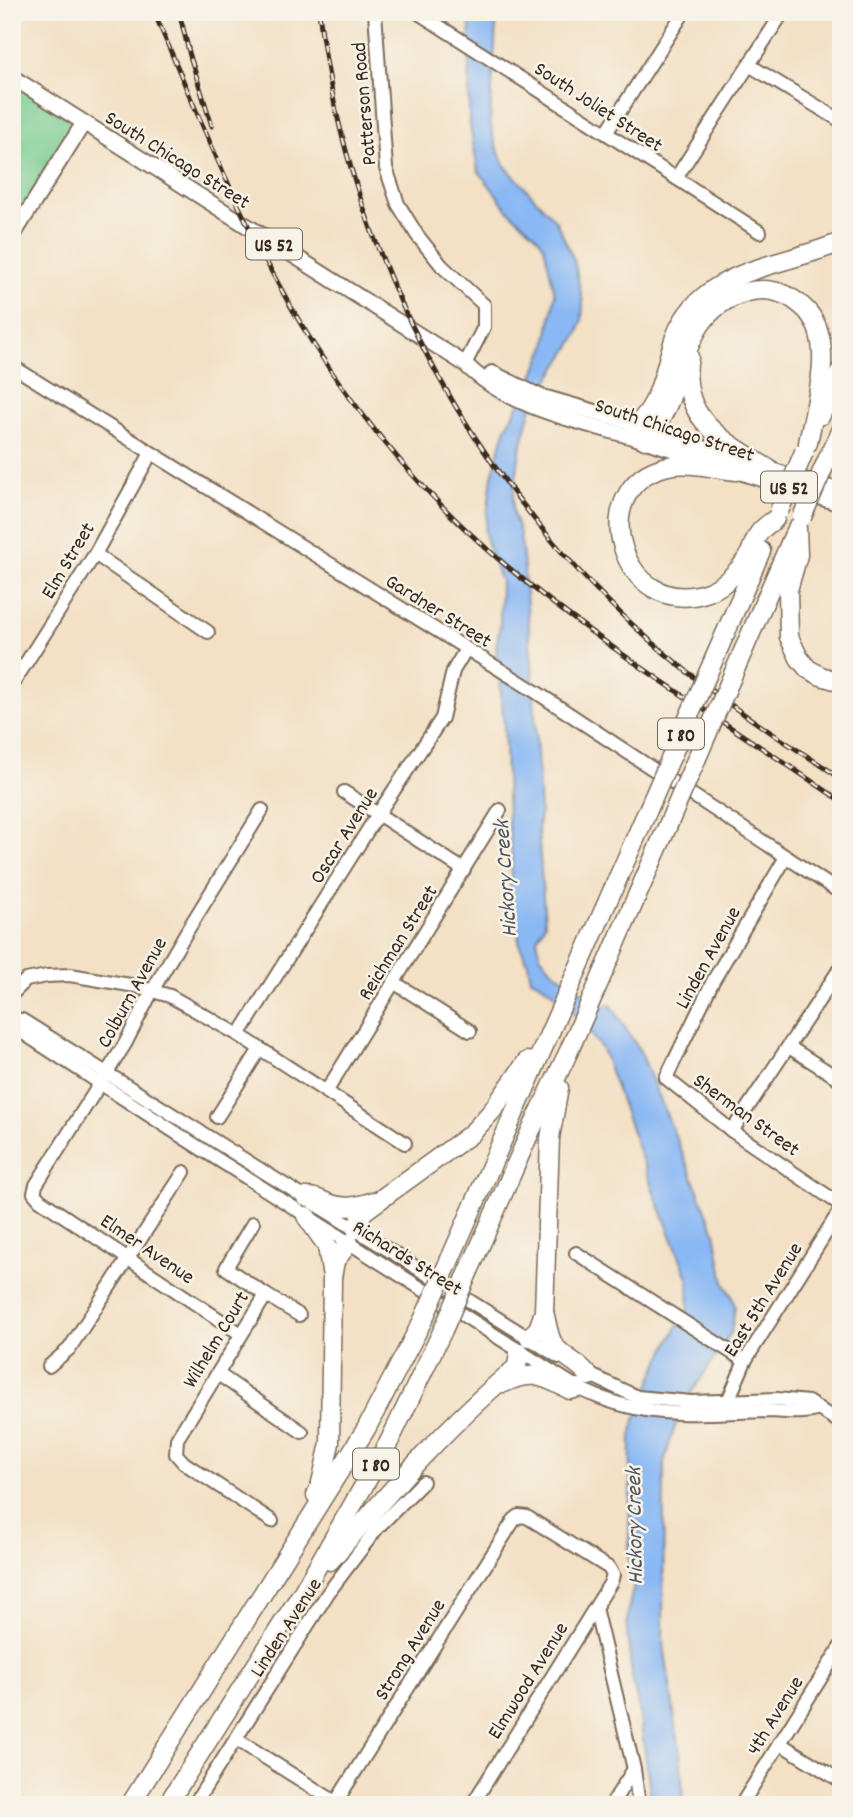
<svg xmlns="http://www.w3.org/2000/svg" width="853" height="1817" font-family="Dekko,sans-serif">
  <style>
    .green { fill: #74ca8e; stroke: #587a56; stroke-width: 2 }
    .water { fill: #89b8f4; stroke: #627189; stroke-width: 2 }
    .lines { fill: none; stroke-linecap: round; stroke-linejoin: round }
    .minor-casing { stroke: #7b6a58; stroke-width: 16 }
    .major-casing { stroke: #7b6a58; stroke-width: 18 }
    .highway-casing { stroke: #7b6a58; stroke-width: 21 }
    .minor { stroke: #fff; stroke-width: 12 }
    .major { stroke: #fff; stroke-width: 14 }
    .highway { stroke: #fff; stroke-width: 18 }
    .rail-casing { stroke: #3b2a1e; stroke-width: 5 }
    .rail { stroke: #f7f3e8; stroke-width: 2.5; stroke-dasharray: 8; stroke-linecap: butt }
    .highway-bridge-casing { stroke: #7b6a58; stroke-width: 21; stroke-linecap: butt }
    .highway-bridge { stroke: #fff; stroke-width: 18 }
    .labels { text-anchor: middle; stroke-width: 5; stroke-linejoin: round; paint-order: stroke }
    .shield { fill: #f7f3e8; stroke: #73665b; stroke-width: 2 }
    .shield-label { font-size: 19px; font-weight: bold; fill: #3b2a1e }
    .street-label { font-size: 21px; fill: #3b2a1e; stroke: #f7f3e8 }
    .water-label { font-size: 23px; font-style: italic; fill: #52555e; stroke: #f7f3e8 }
  </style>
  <rect width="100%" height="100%" fill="#f7f3e8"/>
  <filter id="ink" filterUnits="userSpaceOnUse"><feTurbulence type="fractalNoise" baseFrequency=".0143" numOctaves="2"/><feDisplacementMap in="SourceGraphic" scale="14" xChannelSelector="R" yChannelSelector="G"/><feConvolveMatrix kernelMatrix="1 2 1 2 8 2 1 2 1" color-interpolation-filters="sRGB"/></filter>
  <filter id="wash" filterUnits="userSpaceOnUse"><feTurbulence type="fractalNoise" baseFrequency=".00686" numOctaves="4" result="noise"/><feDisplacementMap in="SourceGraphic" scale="28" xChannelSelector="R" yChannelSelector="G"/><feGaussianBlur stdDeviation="1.57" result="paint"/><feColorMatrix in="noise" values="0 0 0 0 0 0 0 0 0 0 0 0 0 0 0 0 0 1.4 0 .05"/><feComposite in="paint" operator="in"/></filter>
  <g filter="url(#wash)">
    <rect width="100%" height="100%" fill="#f3e0c5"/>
    <!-- green -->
    <polygon class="green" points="12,82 78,125 12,230"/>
    <!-- water -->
    <path class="water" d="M470,12h27l-7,109c2,16 8,31 15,45l51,55 18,39 9,43 -1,18 -5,15 -45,70 -12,45 -7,47v15l7,21 3,24 10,119 7,136 -2,16 7,94 -8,16 3,16 12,15 50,36 9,-1 30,48 74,179 9,51 8,13 3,11 -4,26 -41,62 -16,34 -10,33 -1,176 17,115 4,52h-32l-13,-97 -6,-24 -6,-51 1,-22 7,-31 -6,-17 2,-128 4,-15 26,-62 15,-29 13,-21 -1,-30 -33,-83 -53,-146c-17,-22 -45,-61 -71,-70l-3,-16 -8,-17 -10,-55 2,-33 -4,-37 -4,-98 -8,-76 4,-21 1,-44 -14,-38 -2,-12 7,-56 13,-46 23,-42 18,-42 9,-52 -11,-48 -8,-11 -28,-25 -30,-40 -9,-50z"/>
  </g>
  <g filter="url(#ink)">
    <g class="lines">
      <!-- minor casing -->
      <g class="minor-casing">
        <g id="minor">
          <polyline points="375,12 386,168 398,204 417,235 442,266 484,305 484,327 465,364"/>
          <polyline points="417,12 760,232"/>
          <polyline points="749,65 841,121"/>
          <polyline points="606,133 684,12"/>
          <polyline points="676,178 783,12"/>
          <polyline points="12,366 536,692 841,893"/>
          <polyline points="95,554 208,632"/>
          <polyline points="12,685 95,554 151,453"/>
          <polyline points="344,792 464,870"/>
          <polyline points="786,857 713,981 666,1078 732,1131 841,1205"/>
          <polyline points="395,983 470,1031"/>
          <polyline points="12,994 26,980 47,976 70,975 136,986 170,996 239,1035 405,1143"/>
          <polyline points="12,1019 22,1020 559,1357"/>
          <path d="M12,1022l5,7 167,109 394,250c67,33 117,25 189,23 19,0 34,4 53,-2"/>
          <polyline points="239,1035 378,814 442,718 453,671 466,649"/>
          <polyline points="789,1047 841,1080"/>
          <polyline points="326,1092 500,810"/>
          <polyline points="217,1117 260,1049"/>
          <polyline points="732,1131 841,967"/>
          <polyline points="253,1223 226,1268 266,1295 177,1439 176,1454 184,1463 272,1521"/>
          <polyline points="576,1253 745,1361"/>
          <polyline points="266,1295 299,1315"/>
          <polyline points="241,1334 40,1200 34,1193 36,1185 125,1044 152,991 187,931 262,810"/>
          <polyline points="49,1366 69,1349 184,1172"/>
          <polyline points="584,1372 637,1397 691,1402 777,1399 808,1402 841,1423"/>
          <polyline points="218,1374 302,1432"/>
          <polyline points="725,1408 745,1361 841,1209"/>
          <polyline points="595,1608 634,1769 639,1805"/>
          <polyline points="236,1739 340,1805"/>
          <polyline points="779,1743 841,1781"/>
          <polyline points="194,1805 328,1593 378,1527 423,1482"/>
          <polyline points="334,1805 514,1520 519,1516 527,1517 609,1568 613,1575 611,1582 472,1805"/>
          <polyline points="611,1805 634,1769"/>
          <polyline points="741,1805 841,1646"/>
        </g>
      </g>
      <!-- major casing -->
      <g class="major-casing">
        <g id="major">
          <path d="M12,77l453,287c44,44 113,57 171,74 25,7 48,15 72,23"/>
          <polyline points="12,237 83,124"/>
          <polyline points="492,373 539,396 637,424 740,461 841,491"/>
          <polyline points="727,468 841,504"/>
        </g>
      </g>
      <!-- highway casing -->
      <g class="highway-casing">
        <g id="highway">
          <path d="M689,357c-11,63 36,84 80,112"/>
          <polyline points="821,415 841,370"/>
          <path d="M637,424c25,-22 27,-57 38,-87 26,-69 107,-70 166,-95"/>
          <path d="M645,440c44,-44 29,-129 102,-148 20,-5 39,0 55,14 37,31 13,97 6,137"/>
          <polyline points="827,460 841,429"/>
          <path d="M737,471c-22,-2 -48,-10 -69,-5 -87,19 -46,157 40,126 16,-6 31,-21 40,-35 4,-7 6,-17 11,-24 4,-6 11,-10 16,-14"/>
          <polyline points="797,528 798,555 788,590 789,637 799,658 808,669 821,676 841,682"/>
          <polyline points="715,657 761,551"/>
          <polyline points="734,672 794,534"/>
          <path d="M306,1197c9,-1 14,3 22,6 17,7 30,3 46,-2"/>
          <polyline points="306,1216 327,1246 331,1271"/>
          <polyline points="356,1229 363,1212 471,1134 492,1111 527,1061"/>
          <polyline points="447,1266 647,812"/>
          <polyline points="465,1280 531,1130 568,1053 668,825"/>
          <path d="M544,1312c3,10 4,24 10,33 9,13 26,17 35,31"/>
          <polyline points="529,1337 538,1329 544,1312 550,1138 559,1088"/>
          <path d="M504,1383c30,-14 39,-6 66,7l8,-2"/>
          <polyline points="316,1495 321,1483 330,1443 332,1278 335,1261 349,1243"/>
          <path d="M330,1561c58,-68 118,-137 187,-194l2,-15"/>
          <polyline points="130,1805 366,1429 423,1320"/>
          <polyline points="167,1805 302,1593 389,1442 443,1330"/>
        </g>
      </g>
      <!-- minor -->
      <use href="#minor" class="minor"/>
      <!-- major -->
      <use href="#major" class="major"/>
      <!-- highway -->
      <use href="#highway" class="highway"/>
      <!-- rail casing -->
      <g class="rail-casing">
        <g id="rail">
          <path d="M154,12c48,112 93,226 158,330 51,81 117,158 190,220 105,89 225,161 339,239"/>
          <polyline points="179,12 190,56 212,126"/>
          <path d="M319,12c30,254 166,498 366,658 49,40 103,74 156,108"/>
        </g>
      </g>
      <!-- rail -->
      <use href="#rail" class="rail"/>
      <!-- highway-bridge casing -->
      <g class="highway-bridge-casing">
        <g id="highway-bridge">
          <polyline points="779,511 804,452"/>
          <polyline points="802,517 827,460"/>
          <polyline points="647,812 715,657"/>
          <polyline points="668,825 734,672"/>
          <polyline points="423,1320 447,1266"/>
          <polyline points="443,1330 465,1280"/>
        </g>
      </g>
      <!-- highway-bridge -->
      <use href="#highway-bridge" class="highway-bridge"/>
    </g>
  </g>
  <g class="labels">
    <!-- shield labels -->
    <g class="shield">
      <rect x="246" y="228.5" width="56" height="31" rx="5"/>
      <rect x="761" y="471.5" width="56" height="31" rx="5"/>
      <rect x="658" y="718.5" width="46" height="31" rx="5"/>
      <rect x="353" y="1448.5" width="46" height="31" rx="5"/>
    </g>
    <g class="shield-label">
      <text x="274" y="251">US 52</text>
      <text x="789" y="494">US 52</text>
      <text x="681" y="741">I 80</text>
      <text x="376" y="1471">I 80</text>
    </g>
    <!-- street labels -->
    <g class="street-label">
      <text transform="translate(363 104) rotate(-95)" y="7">Patterson Road</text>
      <text transform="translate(599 106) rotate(33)" y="7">South Joliet Street</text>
      <text transform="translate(178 159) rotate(32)" y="7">South Chicago Street</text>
      <text transform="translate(675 429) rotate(18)" y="7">South Chicago Street</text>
      <text transform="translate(67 560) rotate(-59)" y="7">Elm Street</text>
      <text transform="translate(439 610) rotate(32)" y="7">Gardner Street</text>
      <text transform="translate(343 835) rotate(-58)" y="7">Oscar Avenue</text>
      <text transform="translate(397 942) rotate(-58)" y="7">Reichman Street</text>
      <text transform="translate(707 957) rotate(-61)" y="7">Linden Avenue</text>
      <text transform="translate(131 992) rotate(-61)" y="7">Colburn Avenue</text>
      <text transform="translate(747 1114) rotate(36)" y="7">Sherman Street</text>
      <text transform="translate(148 1248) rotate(34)" y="7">Elmer Avenue</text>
      <text transform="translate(408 1257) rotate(32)" y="7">Richards Street</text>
      <text transform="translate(762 1299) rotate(-58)" y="7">East 5th Avenue</text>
      <text transform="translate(215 1339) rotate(-59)" y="7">Wilhelm Court</text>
      <text transform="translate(285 1627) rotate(-57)" y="7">Linden Avenue</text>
      <text transform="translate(409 1649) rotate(-58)" y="7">Strong Avenue</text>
      <text transform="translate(527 1680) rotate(-58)" y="7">Elmwood Avenue</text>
      <text transform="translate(774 1715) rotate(-58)" y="7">4th Avenue</text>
    </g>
    <!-- water labels -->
    <g class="water-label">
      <text transform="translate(504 879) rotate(-94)" y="8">Hickory Creek</text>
      <text transform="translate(633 1526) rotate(-91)" y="8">Hickory Creek</text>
    </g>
  </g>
  <!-- margin -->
  <rect width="853" height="1817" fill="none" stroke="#f7f3e8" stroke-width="42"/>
</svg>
